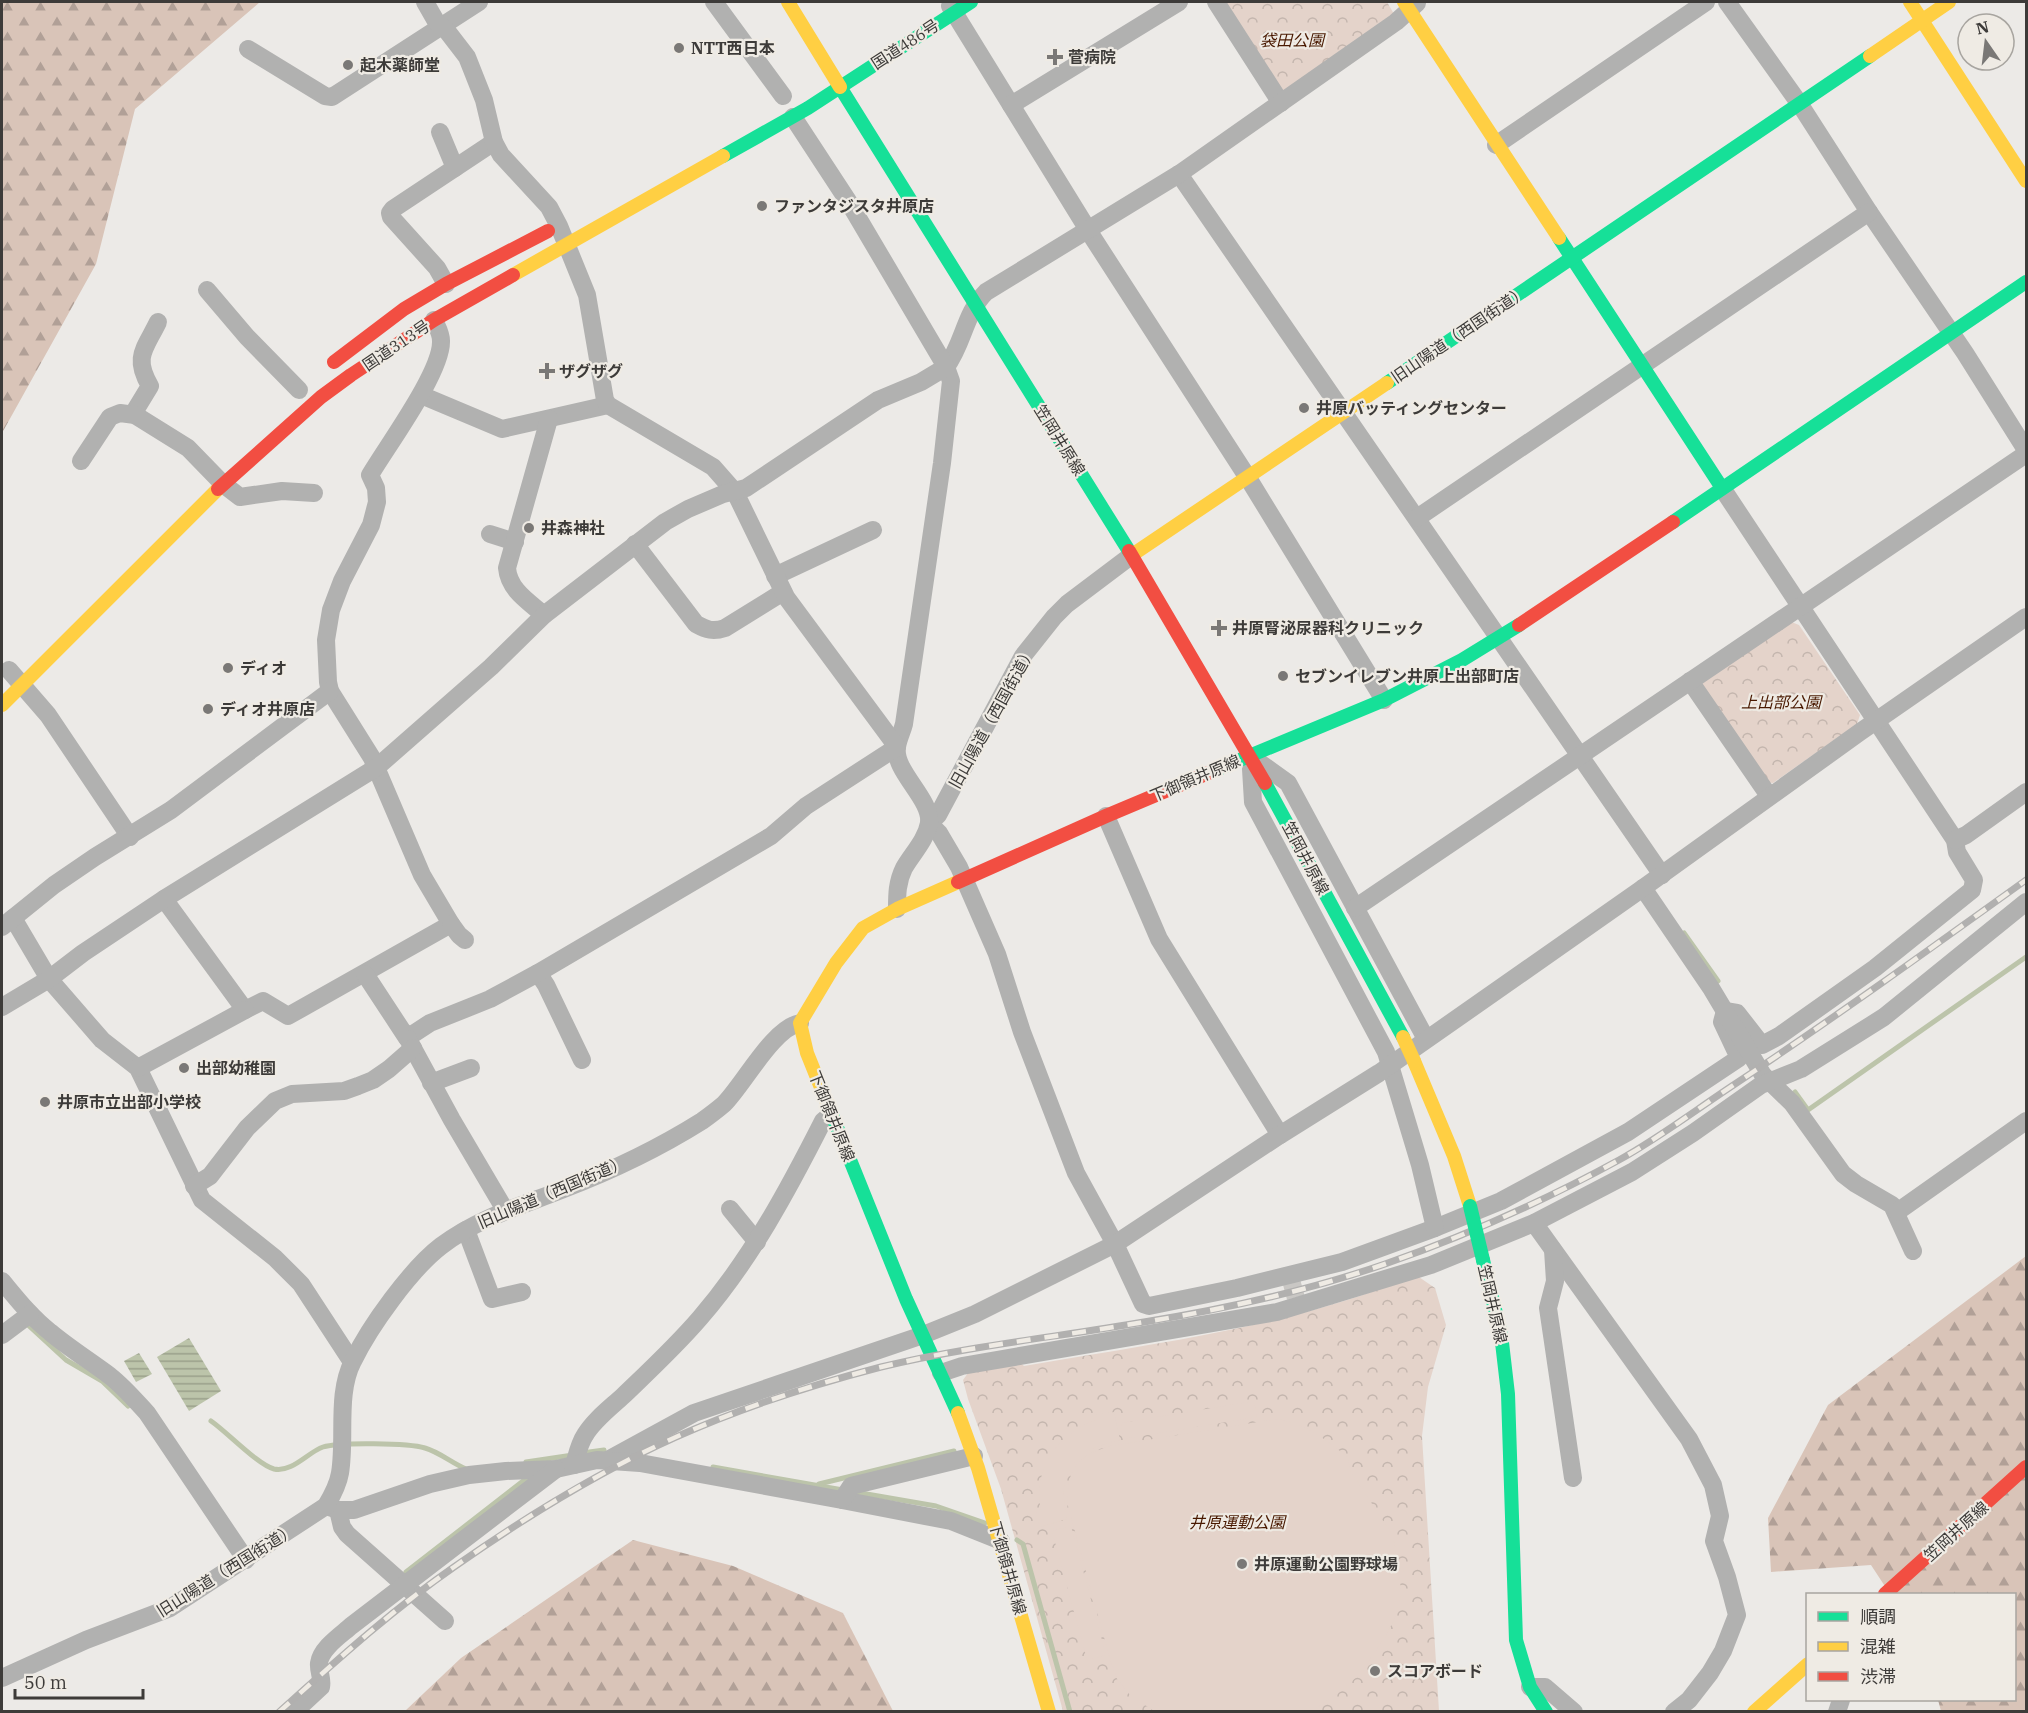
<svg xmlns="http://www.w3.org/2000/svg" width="2028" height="1713" font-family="'IBM Plex Serif','Noto Sans JP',serif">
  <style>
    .forest { fill: url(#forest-firs) }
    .park { fill: url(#park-crowns) }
    .garden { fill: #e4d3ca }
    .water { fill: url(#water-rules) }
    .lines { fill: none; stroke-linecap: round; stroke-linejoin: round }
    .stream { stroke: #bcc4aa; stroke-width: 5 }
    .street-tunnel { stroke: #c9c7c4; stroke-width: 18; stroke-dasharray: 18 9; stroke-linecap: butt }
    .street { stroke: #b1b1b0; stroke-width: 18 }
    .fast { stroke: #16e098; stroke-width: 14 }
    .slow { stroke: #ffcf43; stroke-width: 14 }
    .jam { stroke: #f24e42; stroke-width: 14 }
    .rail-casing { stroke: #b1b0af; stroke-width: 7 }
    .rail { stroke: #efebe4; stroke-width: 4.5; stroke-dasharray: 14; stroke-linecap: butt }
    .fast-bridge { stroke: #16e098; stroke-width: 14 }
    .slow-bridge { stroke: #ffcf43; stroke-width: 14 }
    .poi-dot { fill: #7a7876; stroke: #efebe4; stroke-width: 2 }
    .labels { text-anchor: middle; stroke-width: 4.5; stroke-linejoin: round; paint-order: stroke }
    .park-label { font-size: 16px; font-style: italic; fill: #491900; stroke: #efebe4 }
    .street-label { font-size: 16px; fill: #3d3b39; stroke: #efebe4 }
    .poi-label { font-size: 16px; font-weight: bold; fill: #3d3b39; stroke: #efebe4; text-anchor: start }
  </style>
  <defs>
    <pattern id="forest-firs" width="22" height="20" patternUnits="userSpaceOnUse" patternTransform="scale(1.5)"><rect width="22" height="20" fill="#d9c4b8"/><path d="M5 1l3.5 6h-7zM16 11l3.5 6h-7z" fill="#b1a097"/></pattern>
    <pattern id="park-crowns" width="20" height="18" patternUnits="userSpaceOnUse" patternTransform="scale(1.5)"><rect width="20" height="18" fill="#e4d3ca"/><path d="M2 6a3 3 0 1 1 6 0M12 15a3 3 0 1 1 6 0" fill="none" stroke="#c4b6ae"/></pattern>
    <pattern id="water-rules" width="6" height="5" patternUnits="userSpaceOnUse" patternTransform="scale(1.5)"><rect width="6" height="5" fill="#bcc4aa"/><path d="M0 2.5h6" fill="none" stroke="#9aa08b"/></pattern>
  </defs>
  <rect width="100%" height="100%" fill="#eceae7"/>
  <!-- forest -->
  <g class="forest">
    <polygon points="2,2 260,2 135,109 96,264 2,433"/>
    <polygon points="2026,1256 2026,1711 1941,1711 1938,1700 2014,1700 2014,1594 1890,1594 1871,1565 1771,1572 1768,1518 1828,1405"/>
    <polygon points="633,1540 733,1566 843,1613 893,1711 405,1711 461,1658"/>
  </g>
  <!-- park -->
  <g class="park">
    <polygon points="1220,2 1387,2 1394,14 1287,91 1279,90"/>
    <polygon points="1789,621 1799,625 1860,715 1857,724 1773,783 1765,782 1702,689 1703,680"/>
    <path d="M1416,1275l19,13 11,37 -18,62 -6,49 17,275h-376l-62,-222 -33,-90 -5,-19 5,-7 50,-12 6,5c132,-23 267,-39 392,-91z"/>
  </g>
  <!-- garden -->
  <g class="garden">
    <polygon points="1254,1401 1257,1417 1123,1439 1121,1423"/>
    <path d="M1114,1412l6,28c-46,9 -64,33 -53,79l-27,8 -4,-15 5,-1c-9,-42 17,-78 55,-91v-5z"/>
    <path d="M1277,1419c32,6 46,19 71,38l2,13 41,63 7,22 3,38 -5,22 -10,21 -25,36 -17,17 -32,22h-158l-24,-16 -13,-16 -7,-20 -42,-153c-2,-36 8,-50 42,-60z"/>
    <polygon points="1071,1526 1106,1655 1087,1660 1052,1531"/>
  </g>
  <!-- water -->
  <g class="water">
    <polygon points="189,1338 221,1391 189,1411 157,1357"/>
    <polygon points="139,1353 152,1374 136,1382 124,1361"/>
  </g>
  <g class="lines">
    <!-- stream -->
    <g class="stream">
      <polyline points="1684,933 1718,981"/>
      <polyline points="1795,1092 1808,1110 2026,957"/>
      <polyline points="28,1325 66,1360 102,1381 128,1406"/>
      <path d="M211,1421c16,11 47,44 63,48 18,4 34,-17 49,-22 16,-5 86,-4 102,1 14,4 27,15 41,21"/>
      <polyline points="582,1453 604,1450"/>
      <polyline points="526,1462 573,1455"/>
      <polyline points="713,1467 843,1490"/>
      <polyline points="819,1484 954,1451"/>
      <polyline points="855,1492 936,1506 985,1523"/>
      <polyline points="1017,1540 1023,1544 1070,1712"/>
      <polyline points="406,1572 527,1478"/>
    </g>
    <!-- street-tunnel -->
    <polyline class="street-tunnel" points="1291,1280 1297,1302"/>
    <!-- street -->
    <g class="street">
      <polyline points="714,2 783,96"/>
      <polyline points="1216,2 1281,103"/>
      <polyline points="1727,2 1799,103 1869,212 1965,353 2026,450"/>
      <polyline points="950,6 1093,238 1248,478 1384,700"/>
      <polyline points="248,49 325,96 332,97 479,2"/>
      <polyline points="1011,105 1179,2"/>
      <polyline points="440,132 455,168"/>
      <polyline points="1496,145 1706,2"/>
      <polyline points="1179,174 1662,875"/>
      <polyline points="446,284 437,268 391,217 390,213 393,209 494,142"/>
      <polyline points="207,290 247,337 299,390"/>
      <polyline points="421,395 502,429 608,405"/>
      <path d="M135,415l1,-6 14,-23c-17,-29 -5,-37 8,-64"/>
      <polyline points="81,461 110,417 120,413 135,415 188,448 223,484 240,497 282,491 314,493"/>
      <polyline points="1417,518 1869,212"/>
      <polyline points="490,534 515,542"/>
      <path d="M635,544l61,80c11,6 17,8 29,4l58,-36"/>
      <polyline points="1132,555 1067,604 1054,617 1023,656 938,815 929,823 939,833 959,867 997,954 1022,1032 1076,1173 1115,1244 1143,1304 1149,1306 1237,1288 1342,1262 1435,1228 1501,1201 1628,1132 1739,1058 1722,1022 1725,1011 1737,1013 1762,1045 1779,1036 1875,968 1972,890 1974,880 1957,852 1955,840 1722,488"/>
      <polyline points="775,576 873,530"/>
      <path d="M544,615c-16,-14 -35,-25 -37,-47l42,-149"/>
      <polyline points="9,670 48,715 130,837"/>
      <polyline points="1690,681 1769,796"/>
      <polyline points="1260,763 1288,783 1426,1039"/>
      <polyline points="1251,769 1253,802 1386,1052 1420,1165 1435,1228"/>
      <polyline points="1106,816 1159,939 1280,1135"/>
      <polyline points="1955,840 1966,835 2026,792"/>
      <polyline points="1643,888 1711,988 1763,1075 1792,1103 1843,1174 1856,1184 1892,1205 1913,1251"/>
      <path d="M164,899l81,111 18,-9 25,15 163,-92 -29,-49 -50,-117 -42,-67 -2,-9 -2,-42 5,-30 11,-29 29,-56 6,-23 -1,-14 -6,-13c17,-29 72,-103 71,-134 0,-8 -4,-14 -7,-21"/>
      <polyline points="1355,908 2026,454"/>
      <path d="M897,909c0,-14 0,-27 7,-41 8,-14 22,-28 25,-45 3,-24 -36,-52 -32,-76 1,-8 5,-15 7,-23l38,-261 9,-82 -5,-14c18,-24 18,-53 40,-75l193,-118 217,-152 21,-19"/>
      <polyline points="13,918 49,979 102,1040 138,1068 202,1200 275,1258 301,1284 352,1362"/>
      <polyline points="451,924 459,935 465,940"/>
      <polyline points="2,927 54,885 95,857 171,810 330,691"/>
      <polyline points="538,973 546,985 582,1060"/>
      <polyline points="365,974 407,1038 430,1023 490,999 538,973 771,836 806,806 897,747 786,597 735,492 713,467 608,405 605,400 587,295 559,226 549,207 501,155 494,142 484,100 467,57 447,31 437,23 425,2"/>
      <polyline points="2,1007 49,979 83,953 164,899 377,767 491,667 544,615 665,522 688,509 723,494 746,488 878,400 921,382 946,367 848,201 793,117"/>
      <polyline points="408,1039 452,1120 505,1210"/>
      <polyline points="138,1068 245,1010"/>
      <polyline points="431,1083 471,1068"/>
      <polyline points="194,1186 210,1176 247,1128 275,1101 292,1094 344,1091 358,1086 373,1080 389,1069 413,1048"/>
      <polyline points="730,1209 757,1242"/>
      <polyline points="1897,1212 2026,1121"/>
      <polyline points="1534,1223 1689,1439 1713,1485 1720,1516 1714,1541 1727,1577 1737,1615 1723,1651 1710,1673 1689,1700 1674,1712"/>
      <polyline points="466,1230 492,1299 522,1292"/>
      <polyline points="1553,1250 1555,1281 1548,1308 1573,1478"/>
      <path d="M2,1281c15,18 29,36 48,51 19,16 40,29 60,44 14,11 25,24 37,37l99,147"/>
      <polyline points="2,1335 30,1314"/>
      <polyline points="941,1373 962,1366 1277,1312 1431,1265 1534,1223 1632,1172 1693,1133 1761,1085 1801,1069 1884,1017 2026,902"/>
      <polyline points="608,1460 694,1413 923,1335 975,1314 1115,1244 1280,1135 1379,1073 1643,888 1860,732 2026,617"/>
      <path d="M574,1465c3,-10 5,-21 11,-30 9,-15 25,-27 38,-39 26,-25 53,-50 77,-78 51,-59 88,-128 123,-197l7,-6"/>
      <polyline points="842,1500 951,1521 1001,1541"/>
      <polyline points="326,1506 338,1510 354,1510 430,1484 469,1475 506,1471 556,1469 597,1460 640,1463 842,1500 851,1486 974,1456"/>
      <polyline points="338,1510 342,1527 347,1534 445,1621"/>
      <path d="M2,1678l84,-38 84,-32 156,-102c6,-10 12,-21 14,-33 6,-36 -4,-79 13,-112 17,-35 58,-92 88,-115 37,-28 80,-40 123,-57 47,-18 95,-41 138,-68 7,-5 15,-11 22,-17 20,-20 49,-76 76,-81"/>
      <polyline points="1530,1687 1545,1687 1574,1712"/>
      <path d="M294,1712l27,-25c2,-8 -3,-16 -2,-24 2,-15 22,-28 32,-37l205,-157"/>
      <polyline points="1837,1712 1841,1700"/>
    </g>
    <!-- fast -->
    <g class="fast">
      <polyline points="840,87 1129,551"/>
      <polyline points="723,156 808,108 971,2"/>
      <polyline points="1559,238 1722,488"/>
      <polyline points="1387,383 1870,56"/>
      <polyline points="1673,522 2026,282"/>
      <polyline points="1213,771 1384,700 1462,660 1519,625"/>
      <polyline points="1265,783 1403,1037"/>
      <polyline points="832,1115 906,1299 958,1413"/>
      <polyline points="1483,1260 1501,1334 1508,1394 1516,1640 1530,1687 1546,1712"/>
    </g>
    <!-- slow -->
    <g class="slow">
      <polyline points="788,2 840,87"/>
      <polyline points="1404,2 1559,238"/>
      <polyline points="1910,2 2026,181"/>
      <polyline points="1870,56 1949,2"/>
      <polyline points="513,275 723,156"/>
      <polyline points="1132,555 1387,383"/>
      <polyline points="2,705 218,489"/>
      <polyline points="1414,1061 1454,1156 1470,1206"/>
      <polyline points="832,1115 807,1053 800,1023 836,963 863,928 897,909 958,882"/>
      <polyline points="958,1413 978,1468 1049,1712"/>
      <polyline points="1754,1712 1808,1664"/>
    </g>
    <!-- jam -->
    <g class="jam">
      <polyline points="334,362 404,309 446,284 548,231"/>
      <polyline points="218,489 321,397 351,375 434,320 513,275"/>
      <polyline points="1129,551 1265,783"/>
      <polyline points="1519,625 1673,522"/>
      <polyline points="958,882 1106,816 1213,771"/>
      <polyline points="1885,1594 2026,1467"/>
    </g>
    <!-- rail casing -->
    <g class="rail-casing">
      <path id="rail" d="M279,1712c56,-50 113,-102 175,-145 70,-49 144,-95 222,-130 65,-29 135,-52 205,-70 87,-21 176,-30 263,-45 81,-13 163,-31 241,-58 80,-28 159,-63 234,-104 40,-22 78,-51 116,-76 99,-66 195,-135 291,-204"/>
    </g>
    <!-- rail -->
    <use href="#rail" class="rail"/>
    <!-- fast-bridge -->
    <polyline class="fast-bridge" points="1470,1206 1483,1260"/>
    <!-- slow-bridge -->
    <polyline class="slow-bridge" points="1403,1037 1414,1061"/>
  </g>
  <!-- markers -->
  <g class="poi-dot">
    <circle cx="679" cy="48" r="6"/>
    <path d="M1052 48h6v6h6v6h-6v6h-6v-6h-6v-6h6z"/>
    <circle cx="348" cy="65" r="6"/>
    <circle cx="762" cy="206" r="6"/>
    <path d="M544 362h6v6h6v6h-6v6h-6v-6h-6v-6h6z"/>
    <circle cx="1304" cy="408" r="6"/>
    <circle cx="529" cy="528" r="6"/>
    <path d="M1216 619h6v6h6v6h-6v6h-6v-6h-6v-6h6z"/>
    <circle cx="228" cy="668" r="6"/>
    <circle cx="1283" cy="676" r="6"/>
    <circle cx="208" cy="709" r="6"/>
    <circle cx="184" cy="1068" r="6"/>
    <circle cx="45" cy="1102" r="6"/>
    <circle cx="1242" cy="1564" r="6"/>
    <circle cx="1375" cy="1671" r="6"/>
  </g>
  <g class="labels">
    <!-- park labels -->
    <g class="park-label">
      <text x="1292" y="46">袋田公園</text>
      <text x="1781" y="708">上出部公園</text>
      <text x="1237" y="1528">井原運動公園</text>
    </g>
    <!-- street labels -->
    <g class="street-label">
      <text transform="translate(905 44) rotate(-33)" y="6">国道486号</text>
      <text transform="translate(1459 334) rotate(-34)" y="6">旧山陽道（西国街道）</text>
      <text transform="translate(396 345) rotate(-34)" y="6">国道313号</text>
      <text transform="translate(1060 440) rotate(58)" y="6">笠岡井原線</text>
      <text transform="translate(992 717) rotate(-61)" y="6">旧山陽道（西国街道）</text>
      <text transform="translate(1195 778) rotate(-23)" y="6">下御領井原線</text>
      <text transform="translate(1306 858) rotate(62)" y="6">笠岡井原線</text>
      <text transform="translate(832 1116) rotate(68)" y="6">下御領井原線</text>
      <text transform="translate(552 1192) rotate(-23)" y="6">旧山陽道（西国街道）</text>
      <text transform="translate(1493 1304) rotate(77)" y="6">笠岡井原線</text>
      <text transform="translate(1956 1531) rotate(-42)" y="6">笠岡井原線</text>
      <text transform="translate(1008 1568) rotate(74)" y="6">下御領井原線</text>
      <text transform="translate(226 1570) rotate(-32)" y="6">旧山陽道（西国街道）</text>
    </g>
    <!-- poi labels -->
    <g class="poi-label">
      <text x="691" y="54">NTT西日本</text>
      <text x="1068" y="63">菅病院</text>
      <text x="360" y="71">起木薬師堂</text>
      <text x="774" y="212">ファンタジスタ井原店</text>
      <text x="559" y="377">ザグザグ</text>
      <text x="1316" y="414">井原バッティングセンター</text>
      <text x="541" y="534">井森神社</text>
      <text x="1232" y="634">井原腎泌尿器科クリニック</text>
      <text x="240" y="674">ディオ</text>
      <text x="1295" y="682">セブンイレブン井原上出部町店</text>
      <text x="220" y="715">ディオ井原店</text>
      <text x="196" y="1074">出部幼稚園</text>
      <text x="57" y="1108">井原市立出部小学校</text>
      <text x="1254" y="1570">井原運動公園野球場</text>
      <text x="1387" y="1677">スコアボード</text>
    </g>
  </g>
  <!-- border -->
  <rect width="2028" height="1713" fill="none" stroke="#3d3b39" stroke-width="6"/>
  <!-- legend -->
  <rect x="1806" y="1593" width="210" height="108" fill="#efebe4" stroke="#a8a5a0" stroke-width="1.5"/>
  <rect x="1818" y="1612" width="30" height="9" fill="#16e098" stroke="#a8a5a0" stroke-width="1.5"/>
  <text x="1860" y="1623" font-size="18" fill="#3d3b39">順調</text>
  <rect x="1818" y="1642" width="30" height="9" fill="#ffcf43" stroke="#a8a5a0" stroke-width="1.5"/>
  <text x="1860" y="1653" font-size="18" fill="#3d3b39">混雑</text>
  <rect x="1818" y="1672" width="30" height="9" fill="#f24e42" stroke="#a8a5a0" stroke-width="1.5"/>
  <text x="1860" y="1683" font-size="18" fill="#3d3b39">渋滞</text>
  <!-- north arrow -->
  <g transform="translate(1986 42) rotate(346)"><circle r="28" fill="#efebe4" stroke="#a8a5a0" stroke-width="1.5"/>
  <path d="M0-4.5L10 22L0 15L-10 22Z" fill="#7a7876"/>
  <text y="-9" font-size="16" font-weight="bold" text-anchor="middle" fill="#3d3b39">N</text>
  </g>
  <!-- scale -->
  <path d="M15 1689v9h128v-9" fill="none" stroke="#3d3b39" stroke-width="3"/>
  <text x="24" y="1689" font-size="18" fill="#3d3b39" stroke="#efebe4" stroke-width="4.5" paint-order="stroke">50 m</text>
</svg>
